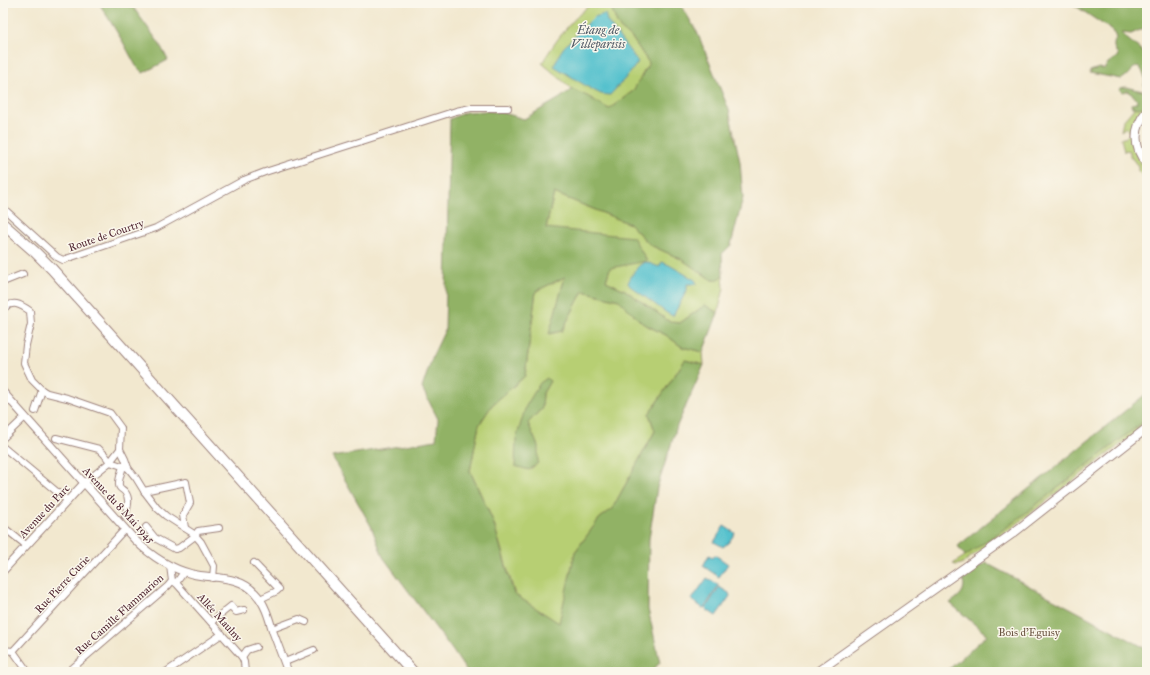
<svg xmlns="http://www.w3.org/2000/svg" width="1150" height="675" font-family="'IM FELL Great Primer',serif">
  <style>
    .green { fill: #b7cf73; stroke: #80774f; fill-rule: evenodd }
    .forest { fill: #91b265; stroke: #6e6848 }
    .water { fill: #54c1cd; stroke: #4f707c }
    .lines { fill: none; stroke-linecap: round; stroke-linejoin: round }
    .minor-casing { stroke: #9e847d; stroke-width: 8 }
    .tertiary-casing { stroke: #9e847d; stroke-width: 9 }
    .secondary-casing { stroke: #9e847d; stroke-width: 10 }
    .trunk-casing { stroke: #9e847d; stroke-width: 12 }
    .minor { stroke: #fff; stroke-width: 6 }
    .tertiary { stroke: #fff; stroke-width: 7 }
    .secondary { stroke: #fff; stroke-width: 8 }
    .trunk { stroke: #fff; stroke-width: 10 }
    .labels { text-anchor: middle; stroke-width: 3; stroke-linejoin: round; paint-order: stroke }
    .street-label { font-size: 11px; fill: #4a1f2b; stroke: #fbf7ec }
    .park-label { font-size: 11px; fill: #6b5441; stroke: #fbf7ec }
    .water-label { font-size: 12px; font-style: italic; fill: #4e5864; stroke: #fbf7ec }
  </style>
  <rect width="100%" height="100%" fill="#fbf7ec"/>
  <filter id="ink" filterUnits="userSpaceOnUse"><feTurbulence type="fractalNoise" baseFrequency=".025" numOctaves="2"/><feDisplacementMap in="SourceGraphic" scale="8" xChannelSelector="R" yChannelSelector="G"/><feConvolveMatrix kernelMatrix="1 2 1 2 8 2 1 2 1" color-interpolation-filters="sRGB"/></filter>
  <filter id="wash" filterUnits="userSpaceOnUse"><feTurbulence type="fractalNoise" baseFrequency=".012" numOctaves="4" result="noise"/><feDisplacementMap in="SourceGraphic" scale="16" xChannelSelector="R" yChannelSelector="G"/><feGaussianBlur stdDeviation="0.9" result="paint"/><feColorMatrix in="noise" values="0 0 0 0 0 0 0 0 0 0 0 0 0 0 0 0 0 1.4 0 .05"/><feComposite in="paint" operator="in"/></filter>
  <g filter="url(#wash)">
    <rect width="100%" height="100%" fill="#f2e8cf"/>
    <!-- green -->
    <g class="green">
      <path d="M592,3h20v7l6,16 14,12 17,25 -16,28 -24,18 -22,-13 -15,-7 -30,-26c14,-23 29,-43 50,-60z"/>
      <polygon points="1145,106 1147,106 1139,115 1133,141 1136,155 1141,163 1147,170 1147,180 1138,171 1138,166 1130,156 1130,151 1125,150 1124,152 1121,138 1125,138 1130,133 1126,127 1121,131 1123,121 1135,107 1141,107"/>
      <polygon points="554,193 630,224 650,245 681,259 712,280 717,280 723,276 724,288 718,313 705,305 680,323 670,322 625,290 606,281 610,268 546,228"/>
      <path d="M565,277l-15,56 12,-2 21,-40 36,9 23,23 24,12 16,12 21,5 1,13 -19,-5 -36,54 6,17 -43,78 -13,10 -24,33 -15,72 -45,-29 -22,-74 -23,-50 9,-46 13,-20 33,-29 11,-85zM547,378l3,3 -7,12 -1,15 -14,15z"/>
      <polygon points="1147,419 1147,424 1071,482 1009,530 961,564 956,565 953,564 1010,525"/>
    </g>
    <!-- forest -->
    <g class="forest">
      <polygon points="99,3 130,3 159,43 168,60 143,73 136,66 123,42"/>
      <polygon points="612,3 680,3 697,32 729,110 740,162 743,198 731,245 722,254 723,276 717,280 712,280 681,259 650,245 630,224 554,193 546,228 633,237 647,261 610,268 606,281 625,290 670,322 680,323 705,305 718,313 703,352 682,347 666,335 642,323 619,300 583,291 562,331 549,334 565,277 536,291 525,376 492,405 479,425 470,471 493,521 514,594 559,623 575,552 599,519 612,509 655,431 649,414 685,360 704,365 677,426 657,488 649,539 648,609 660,663 650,672 467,672 453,651 383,557 371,526 332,457 436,440 438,419 422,388 433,355 445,330 450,119 466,112 486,111 504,113 524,119 560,98 572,89 587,96 609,109 633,91 649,63 632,38 618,26 612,10"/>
      <path d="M1071,3h76v24l-16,7 -9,-1 3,4 22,18v32l-3,-2c3,-6 -1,-15 -6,-19 -7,2 -10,11 -17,13l-31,-6v-2l9,-3 3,1 3,-1 3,-5 9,-6 1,-3c-5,-5 -5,-10 -2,-16l-3,-7z"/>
      <path d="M1125,87l22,5v14l-7,2 -8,-1 -1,-2v-1l5,-1 1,-3 -3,-4 -7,-5c-4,1 -5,2 -8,-2l1,-1z"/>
      <polygon points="547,378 550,381 543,393 542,408 528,423 538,446 538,463 529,470 515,466 516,439 526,406 540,383"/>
      <polygon points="1147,393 1147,419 1010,525 965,556 958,546"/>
      <path d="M986,563l161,86v23h-201l41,-37 -37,-32c11,-8 17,-12 12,-27z"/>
    </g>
    <!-- water -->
    <g class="water">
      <polygon points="605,14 607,21 638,62 630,73 610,95 601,94 591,89 554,66 560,53 564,47 594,17"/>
      <path d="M646,262l13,5 3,-5 7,3 26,15 2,4h-10v6l-14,26 -6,-3 -37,-27 -2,-3c4,-8 9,-19 18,-21z"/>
      <polygon points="724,526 735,533 729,542 723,547 714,542"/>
      <polygon points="709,555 712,557 715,555 728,564 719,577 703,566"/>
      <polygon points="707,578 717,584 718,586 705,607 703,608 693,601 692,599"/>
      <polygon points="719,587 729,593 730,596 716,616 707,610 706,608"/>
    </g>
  </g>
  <g filter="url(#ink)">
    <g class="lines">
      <!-- minor casing -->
      <g class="minor-casing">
        <g id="minor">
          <polyline points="3,208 57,257 63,260 156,228 244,180 265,172 456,111 471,108 508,108"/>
          <polyline points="3,282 23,274"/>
          <path d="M3,309c10,-9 17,-5 27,2l1,13 -5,21 -2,18 8,17 10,10 5,3 20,5 43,15 11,15 -1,21 -10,13 -26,21"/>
          <polyline points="35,411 42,390"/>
          <polyline points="3,438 25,417"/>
          <polyline points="56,438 99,449 105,455 110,462 128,468"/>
          <polyline points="3,447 68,501"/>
          <polyline points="120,449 125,459 128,468 136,478 144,491 157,508 166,516 194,534 201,542 214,566 213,578"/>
          <path d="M123,466c-1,5 -5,14 -4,19 0,4 4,4 6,7 6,7 2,17 0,24"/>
          <polyline points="144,491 186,482 190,503 183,515 185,528"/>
          <polyline points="3,527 26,545"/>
          <polyline points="146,527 155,538 175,549 179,548 195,536 198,531 219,528"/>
          <polyline points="254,563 279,589 277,591 260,599"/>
          <polyline points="172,581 176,583 242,657 244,662 245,672"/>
          <polyline points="176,583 184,572"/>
          <polyline points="211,622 231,606 236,612 244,610"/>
          <polyline points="272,629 299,619 306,622"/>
          <polyline points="3,650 13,651 28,672"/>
          <polyline points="13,651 125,529"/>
          <polyline points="242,657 247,650 256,647"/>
          <polyline points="285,662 314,650"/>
          <polyline points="68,672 168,586 172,581 170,566"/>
          <polyline points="166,672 222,634"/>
        </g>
      </g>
      <!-- tertiary casing -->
      <g class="tertiary-casing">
        <g id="tertiary">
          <path d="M3,392l132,148c16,16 34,28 57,34 22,5 47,1 63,19 10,10 14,25 18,39 5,13 10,27 15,40"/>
          <polyline points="3,571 84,483"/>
        </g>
      </g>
      <!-- secondary casing -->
      <g class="secondary-casing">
        <g id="secondary">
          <path d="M1147,111c-14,16 -14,37 0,53"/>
          <polyline points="817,672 1012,534 1147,428"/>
        </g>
      </g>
      <!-- trunk casing -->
      <g class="trunk-casing">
        <polyline id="trunk" points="3,224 35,252 52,269 413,672"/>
      </g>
      <!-- minor -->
      <use href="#minor" class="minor"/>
      <!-- tertiary -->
      <use href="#tertiary" class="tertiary"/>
      <!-- secondary -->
      <use href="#secondary" class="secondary"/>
      <!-- trunk -->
      <use href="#trunk" class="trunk"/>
    </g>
  </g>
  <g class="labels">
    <!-- street labels -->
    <g class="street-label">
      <text transform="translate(106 235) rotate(-19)" y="4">Route de Courtry</text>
      <text transform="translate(119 505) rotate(47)" y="4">Avenue du 8 Mai 1945</text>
      <text transform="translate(44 511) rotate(-47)" y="4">Avenue du Parc</text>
      <text transform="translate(62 584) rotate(-47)" y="4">Rue Pierre Curie</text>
      <text transform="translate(119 614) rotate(-42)" y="4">Rue Camille Flammarion</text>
      <text transform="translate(220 617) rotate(48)" y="4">Allée Maulny</text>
    </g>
    <!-- park labels -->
    <g class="park-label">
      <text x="1029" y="636">Bois d'Eguisy</text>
    </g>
    <!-- water labels -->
    <g class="water-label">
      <text x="598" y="34">Étang de<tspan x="598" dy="14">Villeparisis</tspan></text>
    </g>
  </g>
  <!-- margin -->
  <rect width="1150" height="675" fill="none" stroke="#fbf7ec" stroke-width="16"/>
</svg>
